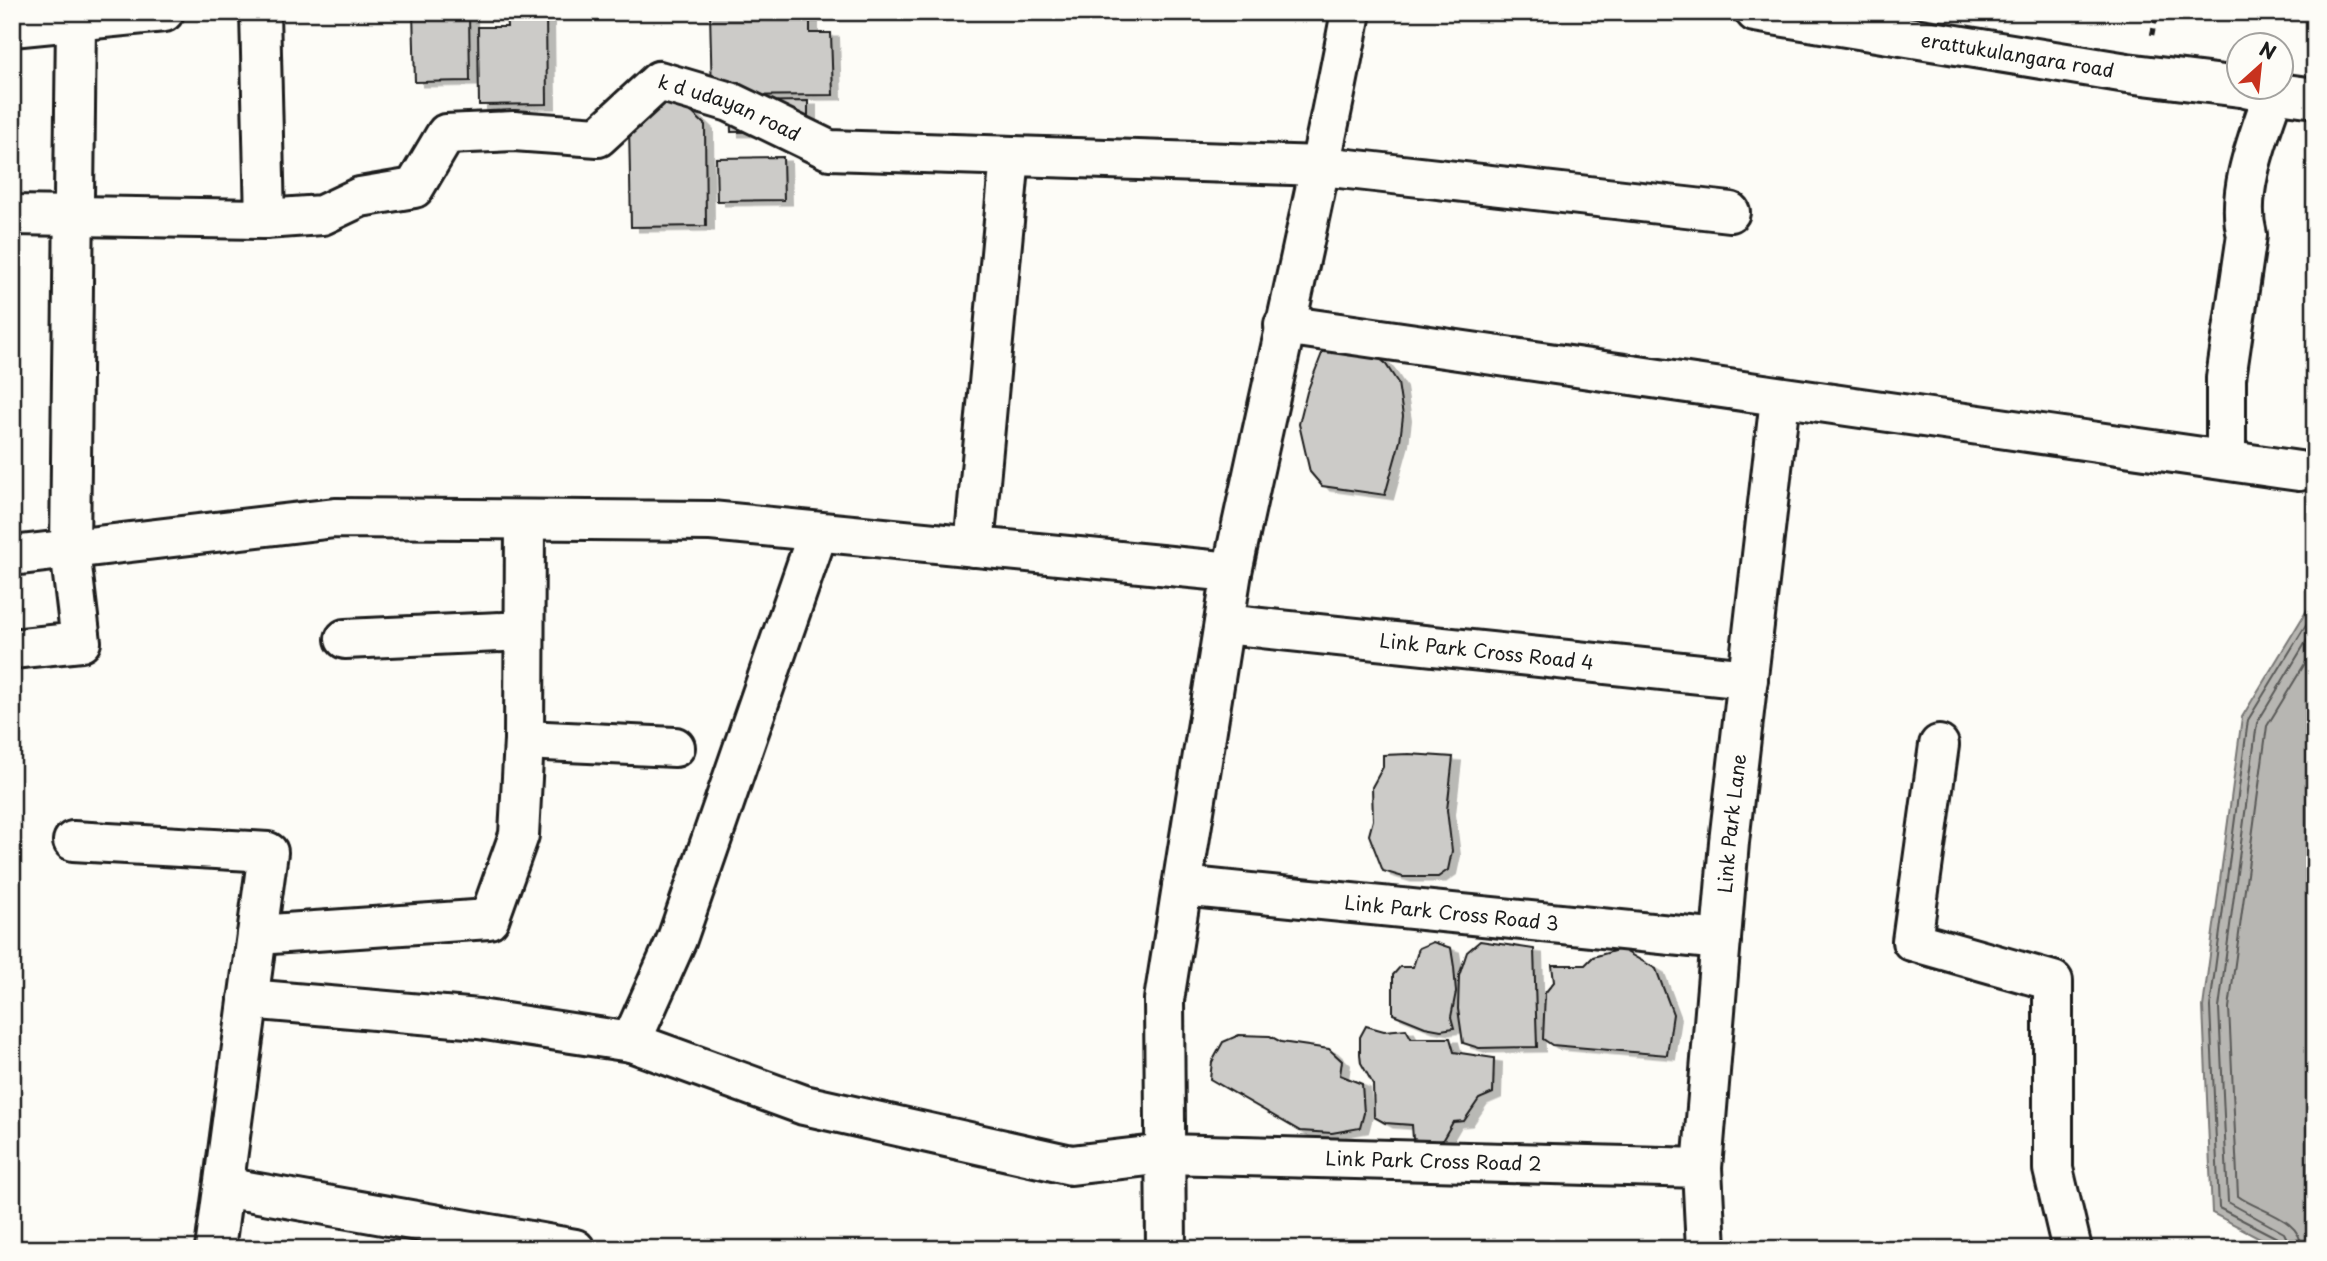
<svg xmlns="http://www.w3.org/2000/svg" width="2327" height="1261" font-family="'Playpen Sans',sans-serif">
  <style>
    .water { fill: #b7b6b2; stroke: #797876; stroke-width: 2 }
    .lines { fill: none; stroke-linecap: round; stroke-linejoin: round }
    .shore { stroke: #5a5a58; stroke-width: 2 }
    .building { fill: #cccbc8; stroke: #1c1c1c; stroke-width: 2; filter: url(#shadow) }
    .minor-casing { stroke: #1c1c1c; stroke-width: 44 }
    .path { stroke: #1c1c1c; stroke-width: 4.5; stroke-dasharray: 7 5; stroke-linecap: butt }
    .minor { stroke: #fdfcf7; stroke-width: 38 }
    .labels { text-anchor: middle; stroke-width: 5; stroke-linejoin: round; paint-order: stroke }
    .street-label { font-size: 19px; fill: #1c1c1c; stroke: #fdfcf7 }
  </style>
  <defs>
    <filter id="shadow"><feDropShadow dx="8" dy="4.5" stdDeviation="0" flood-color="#0004"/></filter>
  </defs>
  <rect width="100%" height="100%" fill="#fdfcf7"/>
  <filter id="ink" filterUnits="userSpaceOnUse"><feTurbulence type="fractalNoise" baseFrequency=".0143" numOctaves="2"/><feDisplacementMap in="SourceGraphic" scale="14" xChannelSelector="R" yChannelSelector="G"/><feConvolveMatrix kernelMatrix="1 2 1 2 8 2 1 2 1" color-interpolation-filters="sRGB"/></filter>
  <g filter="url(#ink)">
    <!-- water -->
    <polygon class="water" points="2315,597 2315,1249 2281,1249 2212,1213 2203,1007 2242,717"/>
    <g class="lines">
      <!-- shore -->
      <g class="shore">
        <polyline points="2283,1249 2279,1239 2219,1208 2210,1007 2248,720 2315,610"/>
        <polyline points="2292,1249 2284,1233 2228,1202 2219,1008 2257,723 2315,627"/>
        <path d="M2302,1249c-1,-32 -43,-37 -64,-53l-9,-188 38,-282 48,-79"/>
      </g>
    </g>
    <!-- building -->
    <g class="building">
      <polygon points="413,12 469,12 470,81 415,82"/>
      <polygon points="506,12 546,12 547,104 479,105 478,27 507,27"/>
      <polygon points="710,12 810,12 810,33 831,33 833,95 712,96"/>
      <polygon points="659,81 705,125 706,226 631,227 629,126"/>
      <polygon points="808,101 808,131 731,132 730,102"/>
      <polygon points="783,157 784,200 717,201 716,158"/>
      <polygon points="1326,343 1367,348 1385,363 1398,383 1403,416 1400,441 1385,495 1322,486 1310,472 1299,424 1307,392"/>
      <polygon points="1409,754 1453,757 1447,810 1452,851 1448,870 1438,877 1403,877 1383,871 1369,835 1373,820 1372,787 1383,767 1383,755"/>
      <polygon points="1480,941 1534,949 1537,1047 1479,1048 1463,1043 1458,1009 1459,976 1467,952"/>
      <polygon points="1433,942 1451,948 1454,967 1456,992 1451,1017 1454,1028 1441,1030 1425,1027 1393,1014 1393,975 1400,967 1413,967 1419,948"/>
      <polygon points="1621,949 1656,969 1673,1014 1667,1055 1552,1045 1543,1039 1545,993 1554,982 1552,965 1585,965 1593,957"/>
      <polygon points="1366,1026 1384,1031 1406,1029 1411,1038 1450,1038 1454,1052 1494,1058 1493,1093 1479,1099 1464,1121 1453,1122 1439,1146 1413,1139 1412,1125 1385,1123 1374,1117 1373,1084 1361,1063 1360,1054 1360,1037"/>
      <polygon points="1239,1035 1270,1036 1281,1042 1329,1049 1342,1061 1340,1075 1362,1084 1364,1113 1360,1128 1332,1133 1300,1131 1210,1079 1212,1062 1223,1042"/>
    </g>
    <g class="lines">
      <!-- minor casing -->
      <g class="minor-casing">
        <g id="minor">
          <path id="s1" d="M1755,12l372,61 113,14"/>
          <polyline points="12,27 164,12"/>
          <polyline points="2249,89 2315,98"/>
          <polyline points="12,215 265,219 260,12"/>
          <path id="s2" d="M265,219l57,-4 38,-18 54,-9 32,-54 68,-3 84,6 61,-56 71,21 99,48 493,16 408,46"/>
          <polyline points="1284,325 2299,471"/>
          <path d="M2226,460v-82l21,-143c-12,-43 13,-102 27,-143"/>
          <polyline points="974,547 1010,156"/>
          <polyline points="12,556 335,518 711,521 1232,572 1164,1000 1166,1249"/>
          <path d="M1232,572c39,-186 84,-372 119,-560"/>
          <path id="s3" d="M1224,624l524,55"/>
          <polyline points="345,639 524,631"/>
          <polyline points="12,649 81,642 70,550 76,21"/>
          <polyline points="524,740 675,747"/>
          <polyline points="1939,745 1912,941 2053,981 2053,1169 2072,1249"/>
          <polyline points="73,841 268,852 215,1249"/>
          <path id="s4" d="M1182,886l539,54"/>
          <polyline points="257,935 489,919 519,835 524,740 525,520"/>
          <polyline points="248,999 479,1019 631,1042 677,939 818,532"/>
          <path id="s5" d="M631,1042l173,63 267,60 94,-11 537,14"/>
          <polyline points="224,1187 575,1249"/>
          <path id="s6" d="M1706,1249l-4,-81 27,-326 51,-443"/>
        </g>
      </g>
      <!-- path -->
      <polyline class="path" points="2152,35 2157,12"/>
      <!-- minor -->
      <use href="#minor" class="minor"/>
    </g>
  </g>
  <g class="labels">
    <!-- street labels -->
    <g class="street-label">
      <text dy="7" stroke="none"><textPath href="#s1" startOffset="266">erattukulangara road</textPath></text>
      <text dy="7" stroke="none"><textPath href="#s2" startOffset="527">k d udayan road</textPath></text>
      <text dy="7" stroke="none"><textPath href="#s3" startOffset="264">Link Park Cross Road 4</textPath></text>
      <text dy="7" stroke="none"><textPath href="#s6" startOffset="427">Link Park Lane</textPath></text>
      <text dy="7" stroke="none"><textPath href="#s4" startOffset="271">Link Park Cross Road 3</textPath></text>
      <text dy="7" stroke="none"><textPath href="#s5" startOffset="821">Link Park Cross Road 2</textPath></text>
    </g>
  </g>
  <!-- margin -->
  <rect width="2327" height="1261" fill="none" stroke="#fdfcf7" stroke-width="42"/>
  <rect x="21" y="21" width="2285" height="1219" fill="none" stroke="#1c1c1c" stroke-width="2.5" filter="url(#ink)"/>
  <!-- north arrow -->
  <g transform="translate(2260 66) rotate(27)"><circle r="33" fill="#fdfcf7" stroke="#a3a29f" stroke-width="2"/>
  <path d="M0-5L12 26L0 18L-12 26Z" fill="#c8321e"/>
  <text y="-10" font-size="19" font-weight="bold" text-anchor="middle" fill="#1c1c1c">N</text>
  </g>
</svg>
